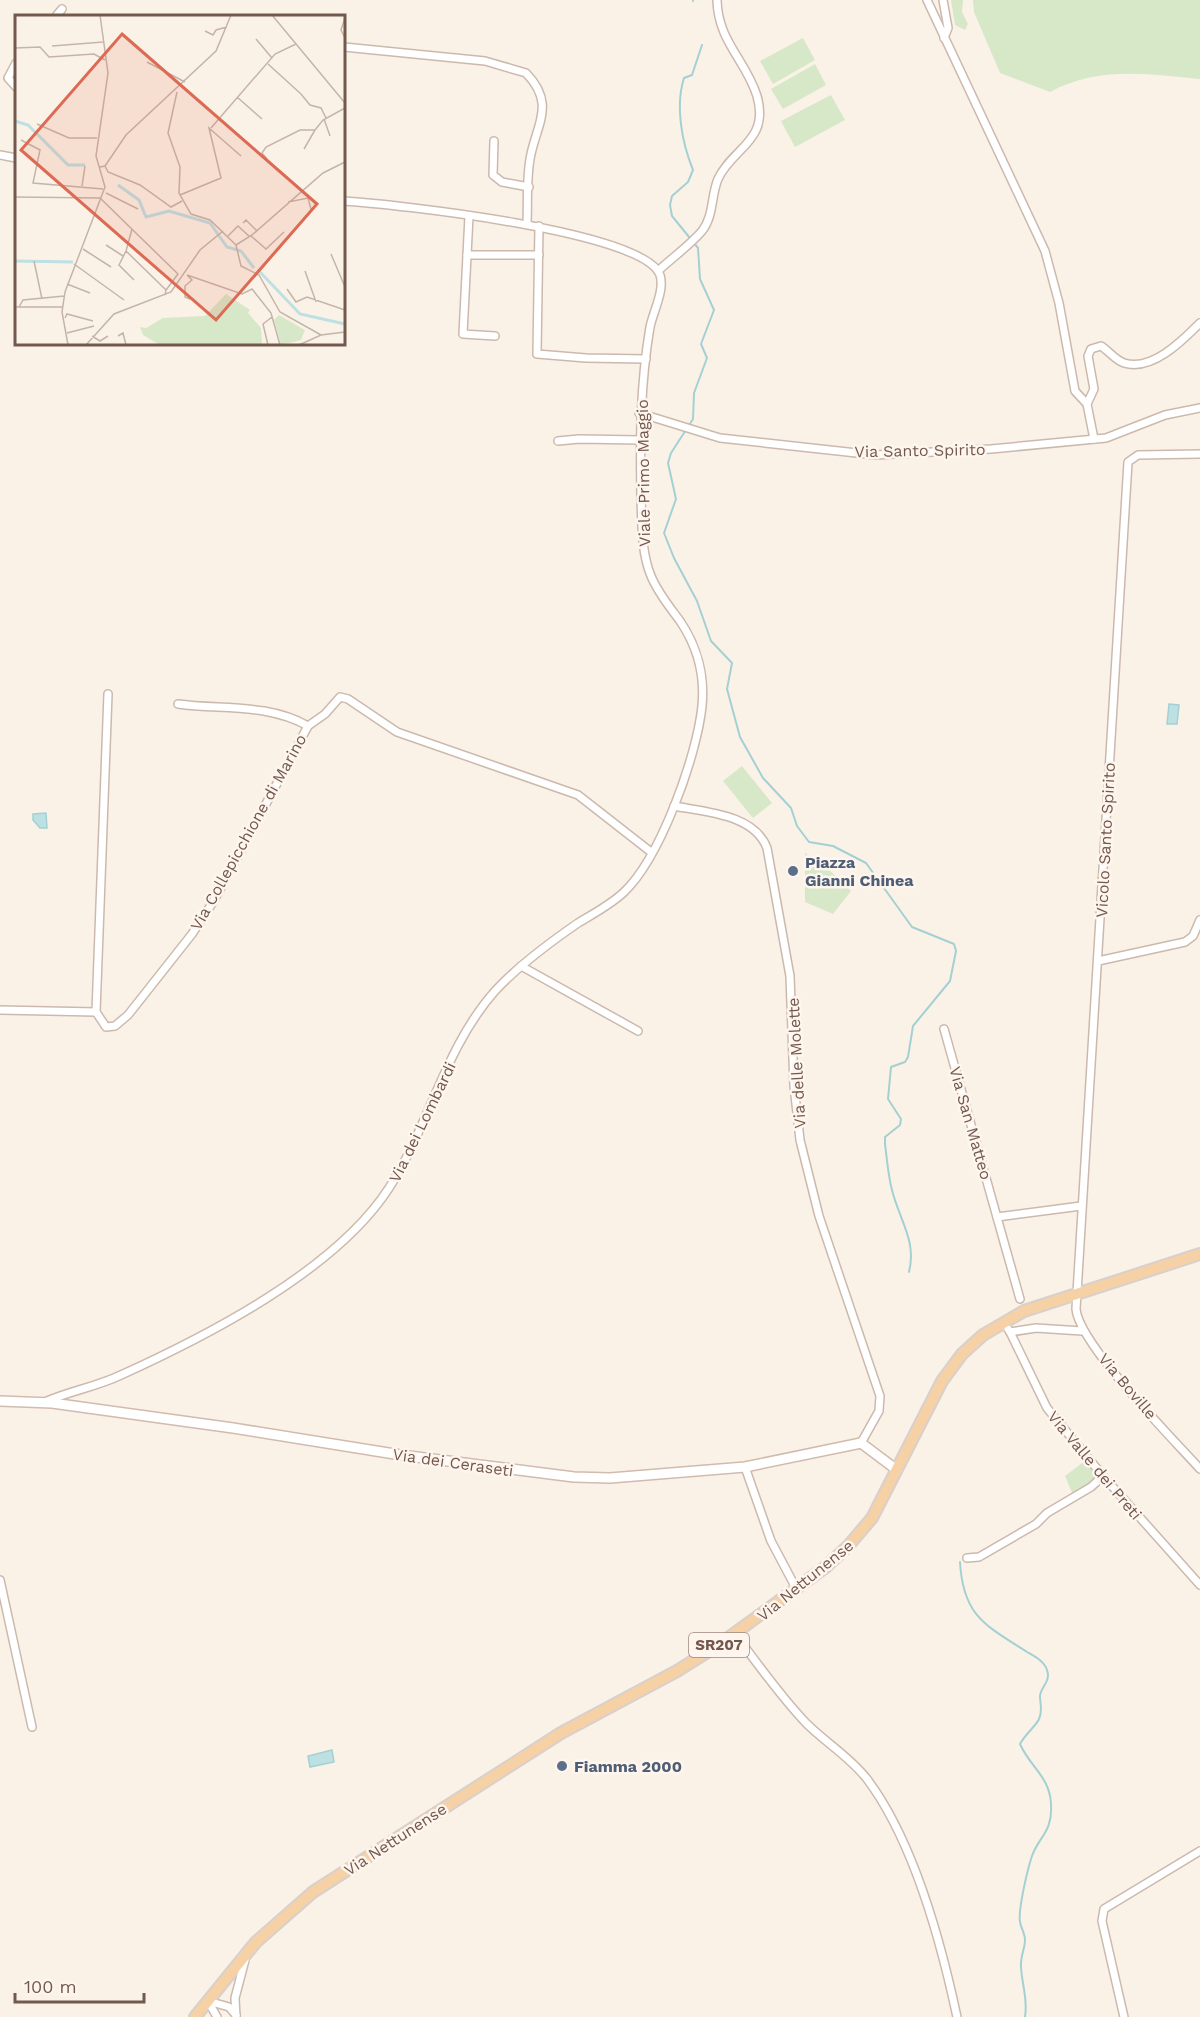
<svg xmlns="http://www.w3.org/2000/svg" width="1200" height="2017" font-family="'Work Sans',sans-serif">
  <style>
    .green { fill: #d6e8c7 }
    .water { fill: #bde0e3; stroke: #a4d0d4; stroke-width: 1.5 }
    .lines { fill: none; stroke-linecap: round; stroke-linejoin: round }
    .stream { stroke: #a4d0d4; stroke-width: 2 }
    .street-casing { stroke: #ccb9ae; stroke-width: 10 }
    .secondary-casing { stroke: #d1bbaf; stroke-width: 12 }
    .primary-casing { stroke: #d8d0cd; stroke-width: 14 }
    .street { stroke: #fff; stroke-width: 7 }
    .secondary { stroke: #fff; stroke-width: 9 }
    .primary { stroke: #f5d1a5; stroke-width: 10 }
    .service-dot { fill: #5c6f8a; stroke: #fef6ee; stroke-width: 2 }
    .labels { text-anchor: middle; stroke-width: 5; stroke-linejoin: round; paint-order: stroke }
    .shield { fill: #fef6ee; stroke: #9d877d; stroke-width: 1.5 }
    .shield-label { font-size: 15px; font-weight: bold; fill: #73584d }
    .street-label { font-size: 16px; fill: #73584d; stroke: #fef6ee }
    .service-label { font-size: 16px; font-weight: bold; fill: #4e5e75; stroke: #fef6ee; text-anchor: start }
    .inset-river { fill: none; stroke: #bde0e3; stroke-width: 3 }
    .inset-road { fill: none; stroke: #c5b4a9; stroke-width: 1.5 }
    .view { fill: #dc6a55; fill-opacity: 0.15; stroke: #dc6a55; stroke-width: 3 }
    .inset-edge { fill: none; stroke: #73584d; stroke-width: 3 }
  </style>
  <rect width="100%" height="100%" fill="#fbf2e7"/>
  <!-- green -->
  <g class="green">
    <polygon points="951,0 963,0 962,12 968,24 965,30 955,25"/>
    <path d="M973,0h227v79c-52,-5 -102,-13 -150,13l-50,-19 -26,-61z"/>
    <polygon points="803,38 815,60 773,84 760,61"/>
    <polygon points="815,64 826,85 783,109 771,89"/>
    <polygon points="831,95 845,120 795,147 781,121"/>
    <polygon points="742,766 772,803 753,818 723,781"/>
    <polygon points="805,852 811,860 818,859 851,891 833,914 805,902"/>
    <polygon points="1086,1460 1097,1474 1096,1480 1073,1495 1065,1476"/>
  </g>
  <!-- water -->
  <g class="water">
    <polygon points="1169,704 1179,705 1177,724 1167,724"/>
    <polygon points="46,813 47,828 40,828 33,820 33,814"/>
    <polygon points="332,1750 334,1762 310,1767 308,1756"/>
  </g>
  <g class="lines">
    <!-- stream -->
    <g class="stream">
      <polyline points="693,0 693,1"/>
      <path d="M702,45l-10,30 -8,3c-9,28 -2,65 9,92l-5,12 -16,14 -2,9 2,11 26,32 2,31 14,31 -13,34 6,14 -13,35 -1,26 -22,34 -3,10 8,36 -12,34 10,25 23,43 14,40 21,22 -5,26 13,48 23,41 28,30 6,18 12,16 24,4 33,17 46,64 42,17 2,7 -6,30 -37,45 -5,31 -3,5 -14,5 -3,32 13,20 -1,6 -15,12v7c2,15 3,31 7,46 7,29 25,51 17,82"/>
      <path d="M960,1562c3,54 25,63 67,90 7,4 17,9 20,18 4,12 -6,16 -7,26 0,8 3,15 -1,23 -3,7 -13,14 -19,25 10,23 30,33 31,60 2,30 -14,33 -20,55 -4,13 -13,51 -11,63 1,6 5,12 5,18 0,9 -5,17 -4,27 1,18 7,32 4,50"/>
    </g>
    <!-- street casing -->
    <g class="street-casing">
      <g id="street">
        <polyline points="927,0 1045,251 1059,303 1075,391 1087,404"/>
        <polyline points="943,0 948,28 944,38"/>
        <polyline points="56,16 62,9"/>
        <path d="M344,47l141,14 41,12c29,30 12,49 5,81 -5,22 -3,47 -4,70"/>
        <polyline points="16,63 8,78 16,87"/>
        <polyline points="494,141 493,175 502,182 529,187"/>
        <polyline points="0,155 16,158"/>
        <polyline points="469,216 463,334 495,336"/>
        <polyline points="539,226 537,354 586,358 646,359"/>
        <polyline points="467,255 539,255"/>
        <path d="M658,271c14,-13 32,-26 44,-40 12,-15 9,-36 16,-52 14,-31 52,-38 39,-83 -11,-36 -39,-54 -40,-96"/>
        <polyline points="639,413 720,438 875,455 991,449 1106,438 1165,415 1200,408"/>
        <path d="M1094,439l-7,-35 7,-15 -6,-33 3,-7 10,-3c8,5 14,14 23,17 28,9 59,-23 76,-40"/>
        <polyline points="558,441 579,439 640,440"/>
        <path d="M1200,454l-62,1 -10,7 -52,847c3,35 97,130 124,160"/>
        <polyline points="108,694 96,1012 106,1027 115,1026 128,1015 192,934 213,902 308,726 325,714 340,697 348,699 397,732 578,795 651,852"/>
        <path d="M178,704c44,6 89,-1 130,22"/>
        <path d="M674,806c31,6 80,8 93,42l23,128 4,110 6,54 19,76 61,180 -1,15 -18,32"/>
        <polyline points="1098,961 1185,942 1193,936 1200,920"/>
        <polyline points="521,966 638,1031"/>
        <polyline points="0,1010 96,1012"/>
        <polyline points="944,1029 1020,1299"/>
        <polyline points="997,1217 1081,1206"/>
        <polyline points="1008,1329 1010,1332 1036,1328 1082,1331"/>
        <polyline points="1010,1332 1047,1408 1103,1476 1200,1585"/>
        <path d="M45,1402c24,-11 51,-15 76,-27 88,-40 215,-105 268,-187 40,-62 56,-141 106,-197 24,-26 54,-48 83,-68 15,-9 32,-18 45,-30 37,-34 74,-137 79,-187 3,-30 -5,-60 -22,-85 -11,-15 -22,-28 -29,-45 -10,-24 -9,-53 -10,-79 -1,-59 -1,-111 9,-170 3,-15 15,-37 10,-52 -15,-44 -268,-71 -316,-74"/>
        <polyline points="745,1467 771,1541 797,1590"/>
        <polyline points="967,1558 979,1557 1036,1524 1047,1513 1091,1487 1103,1476"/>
        <polyline points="0,1580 32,1727"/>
        <path d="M735,1634c23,30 45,62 71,89 20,20 44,34 61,56 46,61 74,163 90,238"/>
        <polyline points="208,2001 229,2007 236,2015"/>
        <polyline points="208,2001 217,2017"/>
        <polyline points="236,2017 235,1998 245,1960"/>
        <polyline points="1124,2017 1102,1921 1104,1909 1200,1851"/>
      </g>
    </g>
    <!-- secondary casing -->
    <g class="secondary-casing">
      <polyline id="secondary" points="0,1401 52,1403 233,1428 401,1455 574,1477 610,1478 745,1467 861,1443 897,1470"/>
    </g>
    <!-- primary casing -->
    <g class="primary-casing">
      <polyline id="primary" points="195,2017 256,1942 313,1892 561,1733 677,1671 720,1644 827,1566 849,1545 872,1518 942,1381 962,1354 983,1335 1024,1311 1200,1254"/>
    </g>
    <!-- street -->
    <use href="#street" class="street"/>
    <!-- secondary -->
    <use href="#secondary" class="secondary"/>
    <!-- primary -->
    <use href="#primary" class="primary"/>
  </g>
  <!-- markers -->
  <g class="service-dot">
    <circle cx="793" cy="871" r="6"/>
    <circle cx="562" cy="1766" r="6"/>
  </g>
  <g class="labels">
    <!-- shield labels -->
    <rect class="shield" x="689" y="1633" width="60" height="24" rx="4.5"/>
    <g class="shield-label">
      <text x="719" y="1650">SR207</text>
    </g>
    <!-- street labels -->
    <g class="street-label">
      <text transform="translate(920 450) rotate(-1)" y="6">Via Santo Spirito</text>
      <text transform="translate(643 473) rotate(-91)" y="6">Viale Primo Maggio</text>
      <text transform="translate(248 832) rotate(-61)" y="6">Via Collepicchione di Marino</text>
      <text transform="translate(1105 840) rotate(-87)" y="6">Vicolo Santo Spirito</text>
      <text transform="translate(796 1063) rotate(-93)" y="6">Via delle Molette</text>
      <text transform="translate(422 1122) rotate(-64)" y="6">Via dei Lombardi</text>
      <text transform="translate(971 1123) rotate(74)" y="6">Via San Matteo</text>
      <text transform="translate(1128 1386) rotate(50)" y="6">Via Boville</text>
      <text transform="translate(453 1462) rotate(8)" y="6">Via dei Ceraseti</text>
      <text transform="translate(1095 1465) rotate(50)" y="6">Via Valle dei Preti</text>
      <text transform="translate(805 1580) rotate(-39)" y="6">Via Nettunense</text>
      <text transform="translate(395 1839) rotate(-33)" y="6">Via Nettunense</text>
    </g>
    <!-- service labels -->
    <g class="service-label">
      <text x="805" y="868">Piazza<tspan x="805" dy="18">Gianni Chinea</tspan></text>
      <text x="574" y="1772">Fiamma 2000</text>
    </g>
  </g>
  <!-- overview -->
  <g transform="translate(15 15)">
    <rect width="330" height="330" fill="#fbf2e7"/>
    <path d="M211,279l24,16 -2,3 13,15 1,17h-102l-17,-10 -3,-8 6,1 17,-10 42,-2zM264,300l26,15 -4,10 -20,5 -7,-25z" fill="#d6e8c7"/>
    <path class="inset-river" d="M0,106l13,4 40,40h17M103,170l21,15 7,17 23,-6 41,12 17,24 14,4 13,17M0,246l58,1M244,256l41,43 45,10"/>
    <path class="inset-road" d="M257,0l73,88M330,3l-4,12 4,8M190,16l8,4 3,-5 11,-3M241,24l16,19M37,31l51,-4M0,33l25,-1 9,10 45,-3 11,6M132,47l38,20M253,49l33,30M162,77l-9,41 12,34 -1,26 12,21 19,6 26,25M286,79l9,11 11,3 5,10M222,82l25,22M309,104l6,17M22,109l32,14h28M196,113l64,-74 21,-10M6,125l19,10 -7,33 70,6M289,134l11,-19M252,144l-5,-6 4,-6 34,-17h15l8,-10 22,-12M90,151l3,6 32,13 31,22 11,-6M85,152l5,-1 21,-31 90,-84 15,-36M67,171l3,-20M91,178l32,16M165,180l41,-17 -12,-50 32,28M0,182l85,1 78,76 -12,16M273,187l20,-4 3,11M228,208l3,-3 11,11M117,214l-6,22 40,39 -1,5M213,221l10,-10 12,11M236,221l15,13 18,-17M91,230l17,11M221,230l16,-10 71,-62 22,-11M221,230l5,21 18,9 21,37 41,23M68,234l28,18M111,236l-7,14 15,15M316,239l14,33M19,246l8,38M59,249l50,36M290,256l11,31M172,260l55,19 10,-5 19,24 9,32M172,260l5,5 -7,6v11l5,2M52,269l23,9M272,274l9,13 11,-5 38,13M0,292h48M4,292l4,-7 41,-4M50,303l2,-4 26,7M52,318l27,-7M77,321l8,5 8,-5M103,321l5,-3 3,12M53,330l-6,-33 3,-20 40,-105 -9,-31 12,-83 -8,-58M71,330l28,-31 57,-22 29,-42 23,-19M253,330l-5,-21 9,-7M284,330l22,-10 24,-3"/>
    <path class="view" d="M107,19l195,170 -101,116 -195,-170z"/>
    <rect width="330" height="330" class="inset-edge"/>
  </g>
  <!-- scale -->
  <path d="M15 1993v9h129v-9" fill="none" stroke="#73584d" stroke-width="3"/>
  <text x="24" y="1993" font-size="18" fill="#73584d" stroke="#fef6ee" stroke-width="4.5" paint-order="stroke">100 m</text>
</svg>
